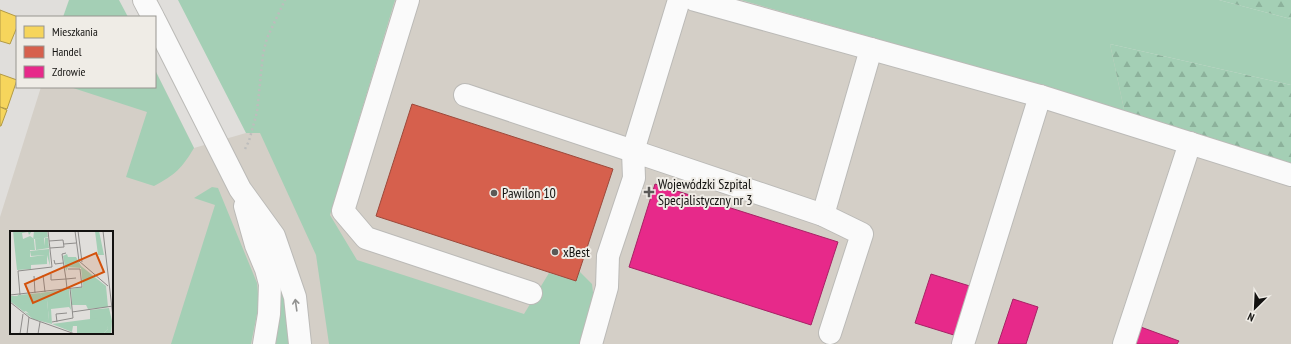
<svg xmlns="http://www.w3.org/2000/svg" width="1291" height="344" font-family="'PT Sans Narrow',sans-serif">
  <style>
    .built { fill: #d4cfc7; fill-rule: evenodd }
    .grass { fill: #a4cfb5 }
    .forest { fill: url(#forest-firs) }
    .homes { fill: #f6d55c; stroke: #b29a45 }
    .shops { fill: #d6604d; stroke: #9c493b }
    .health { fill: #e7298a; stroke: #a72265 }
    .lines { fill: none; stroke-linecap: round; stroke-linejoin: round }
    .minor-casing { stroke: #bbbab7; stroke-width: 24 }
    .path { stroke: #bdbdbc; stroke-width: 2.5; stroke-dasharray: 2 3; stroke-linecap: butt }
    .minor { stroke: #fafafa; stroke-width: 22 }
    .oneway { stroke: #929291 }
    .poi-dot { fill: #5b5957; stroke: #efece6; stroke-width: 1.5 }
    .labels { text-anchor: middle; stroke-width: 4; stroke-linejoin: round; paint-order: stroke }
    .poi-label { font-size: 14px; fill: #131210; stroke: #efece6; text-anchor: start }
    .inset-road { fill: none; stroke: #8e8c8a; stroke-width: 1 }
    .view { fill: #d3520c; fill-opacity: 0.15; stroke: #d3520c; stroke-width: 2 }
    .inset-edge { fill: none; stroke: #131210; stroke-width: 2 }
  </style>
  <defs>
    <pattern id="forest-firs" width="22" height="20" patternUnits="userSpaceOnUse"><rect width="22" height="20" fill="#a4cfb5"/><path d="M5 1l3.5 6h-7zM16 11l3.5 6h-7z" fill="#8cb19b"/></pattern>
  </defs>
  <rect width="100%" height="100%" fill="#e0dedb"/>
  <!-- built -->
  <path class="built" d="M306,0h738l247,167v177h-1291v-127l41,-130h114v-17l39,78 52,-15 14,-1zM11,232h101v101h-101z"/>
  <!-- grass -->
  <g class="grass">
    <polygon points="69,0 119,0 128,17 63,17"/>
    <polygon points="178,0 395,0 330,215 357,260 524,314 549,273 576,281 579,271 592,284 594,301 580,344 329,344 316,255 260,133 246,133"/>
    <polygon points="741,0 1219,0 1291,19 1291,85 1110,44 1125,114 1018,79"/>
    <path d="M155,70l39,78c-12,20 -19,27 -40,38l-28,-9 21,-65 -77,-25h85z"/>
    <polygon points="212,187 218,188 257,283 259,304 251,344 171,344 215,205 194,198"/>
    <polygon points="275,277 289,306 289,344 270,344"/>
  </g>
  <!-- forest -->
  <g class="forest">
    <polygon points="1219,0 1291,0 1291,19"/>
    <polygon points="1110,44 1291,85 1291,167 1125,114"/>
  </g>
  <!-- homes -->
  <g class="homes">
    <polygon points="0,10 18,17 17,17 17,27 10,44 0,41"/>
    <polygon points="0,74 17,80 7,109 0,107"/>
    <polygon points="0,107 7,110 1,126 0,126"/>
  </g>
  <!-- shops -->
  <polygon class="shops" points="412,104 613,169 576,281 376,216"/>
  <!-- health -->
  <g class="health">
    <polygon points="655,184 838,242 811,325 629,267"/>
    <polygon points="931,274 973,287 957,336 915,323"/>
    <polygon points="1013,299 1038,307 1026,344 998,344"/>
    <polygon points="1138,326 1179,341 1177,344 1132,344"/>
  </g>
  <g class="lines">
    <!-- minor casing -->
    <g class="minor-casing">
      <g id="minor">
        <polyline points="144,0 153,17"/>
        <polyline points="408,0 343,211 366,238 531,293"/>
        <polyline points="695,0 1040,96 1291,175"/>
        <polyline points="155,21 240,189 274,236 295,297 300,344"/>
        <polyline points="465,95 633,151 679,0"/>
        <polyline points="245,206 256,245 266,269 270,284 269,314 264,344"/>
        <polyline points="823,215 871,49"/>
        <polyline points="591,344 607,287 608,256 634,178 633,151 823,215 862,234 830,333"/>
        <polyline points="963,344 1040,96"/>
        <polyline points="1124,344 1190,143"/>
      </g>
    </g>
    <!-- path -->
    <polyline class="path" points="245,149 249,141 257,112 263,54 267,38 285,0"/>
    <!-- minor -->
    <use href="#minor" class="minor"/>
  </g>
  <!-- one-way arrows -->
  <defs><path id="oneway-shaft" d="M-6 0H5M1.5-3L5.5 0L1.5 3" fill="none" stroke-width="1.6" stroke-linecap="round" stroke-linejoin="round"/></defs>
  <use class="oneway" href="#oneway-shaft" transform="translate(296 305) rotate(-98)"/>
  <!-- markers -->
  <g class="poi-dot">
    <path d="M647 186h4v4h4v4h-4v4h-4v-4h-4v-4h4z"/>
    <circle cx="494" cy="193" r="4"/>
    <circle cx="555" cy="252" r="4"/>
  </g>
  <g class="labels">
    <!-- poi labels -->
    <g class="poi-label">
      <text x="658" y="189">Wojewódzki Szpital<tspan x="658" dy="16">Specjalistyczny nr 3</tspan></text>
      <text x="502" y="198">Pawilon 10</text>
      <text x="563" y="257">xBest</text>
    </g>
  </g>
  <!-- overview -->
  <g transform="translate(10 231)">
    <rect width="103" height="103" fill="#e0dedb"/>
    <path d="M3,0h19l-3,4 -1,-3 -6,1 1,6 7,-3 3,2v-7l2,19h-5v7l15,-2 -14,1 -1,-5 19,-2 1,17 -3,-11v9l-16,1v4l-14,1zM24,0h13l1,6 -4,1v-5v5l-10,1zM85,0h4l5,24h-6zM34,7v8l1,-8h3l1,10 -13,2 -1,-11zM57,23l1,3h8l5,9 25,20 2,21 -20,2 -2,-4h-14l-1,-16 12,-2 -2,-19 -13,-1 -2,4 -3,-15zM59,58l2,21 -2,-3 -18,2 1,15 -19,-5 -23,-18v-5h32l-2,-3zM37,69l2,20 -25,-8zM99,77l3,13 -1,13h-8l5,-5 -2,-6 -16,-3v-10z" fill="#a4cfb5" fill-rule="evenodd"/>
    <path d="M30,62l2,3 -27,4 3,-5zM37,69l2,20 -14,-1 -16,-14zM88,87l9,4 1,7 -5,5h-26v-8h-4l-1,6 -20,-8z" fill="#a4cfb5"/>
    <path class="inset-road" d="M65,0l4,30 29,25M68,0l4,31M93,0l10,86M39,10l14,-1 1,7 -14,1M54,13l12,-1M44,29l1,4 8,-1M41,43v6l15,-1 -4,-25 4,-1M33,44l2,17M24,45l1,17M57,58l-1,-10 10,-1M0,64l72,-8 -2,-18h-12M10,64l-2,-24 34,-4 -4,-36M0,71l20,16 45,16M62,81l41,-6M42,91l21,-4 -3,-30M47,91l-1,-8 11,-1M10,103l3,-20M17,103l2,-17M28,103l2,-12"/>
    <path class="view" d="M86,22l8,19 -71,31 -8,-19z"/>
    <rect width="103" height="103" class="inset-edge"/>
  </g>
  <!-- legend -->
  <rect x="16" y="16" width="140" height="72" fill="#efece6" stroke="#979590"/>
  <rect x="24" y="26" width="20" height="12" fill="#f6d55c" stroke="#979590"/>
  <text x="52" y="36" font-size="12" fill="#131210">Mieszkania</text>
  <rect x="24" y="46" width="20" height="12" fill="#d6604d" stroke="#979590"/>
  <text x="52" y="56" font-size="12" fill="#131210">Handel</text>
  <rect x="24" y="66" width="20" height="12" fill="#e7298a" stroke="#979590"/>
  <text x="52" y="76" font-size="12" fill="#131210">Zdrowie</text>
  <!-- north arrow -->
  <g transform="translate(1255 308) rotate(204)" stroke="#efece6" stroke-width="3" paint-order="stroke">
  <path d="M0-3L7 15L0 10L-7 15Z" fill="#131210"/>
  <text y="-6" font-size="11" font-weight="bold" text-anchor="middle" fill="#131210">N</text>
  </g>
</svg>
